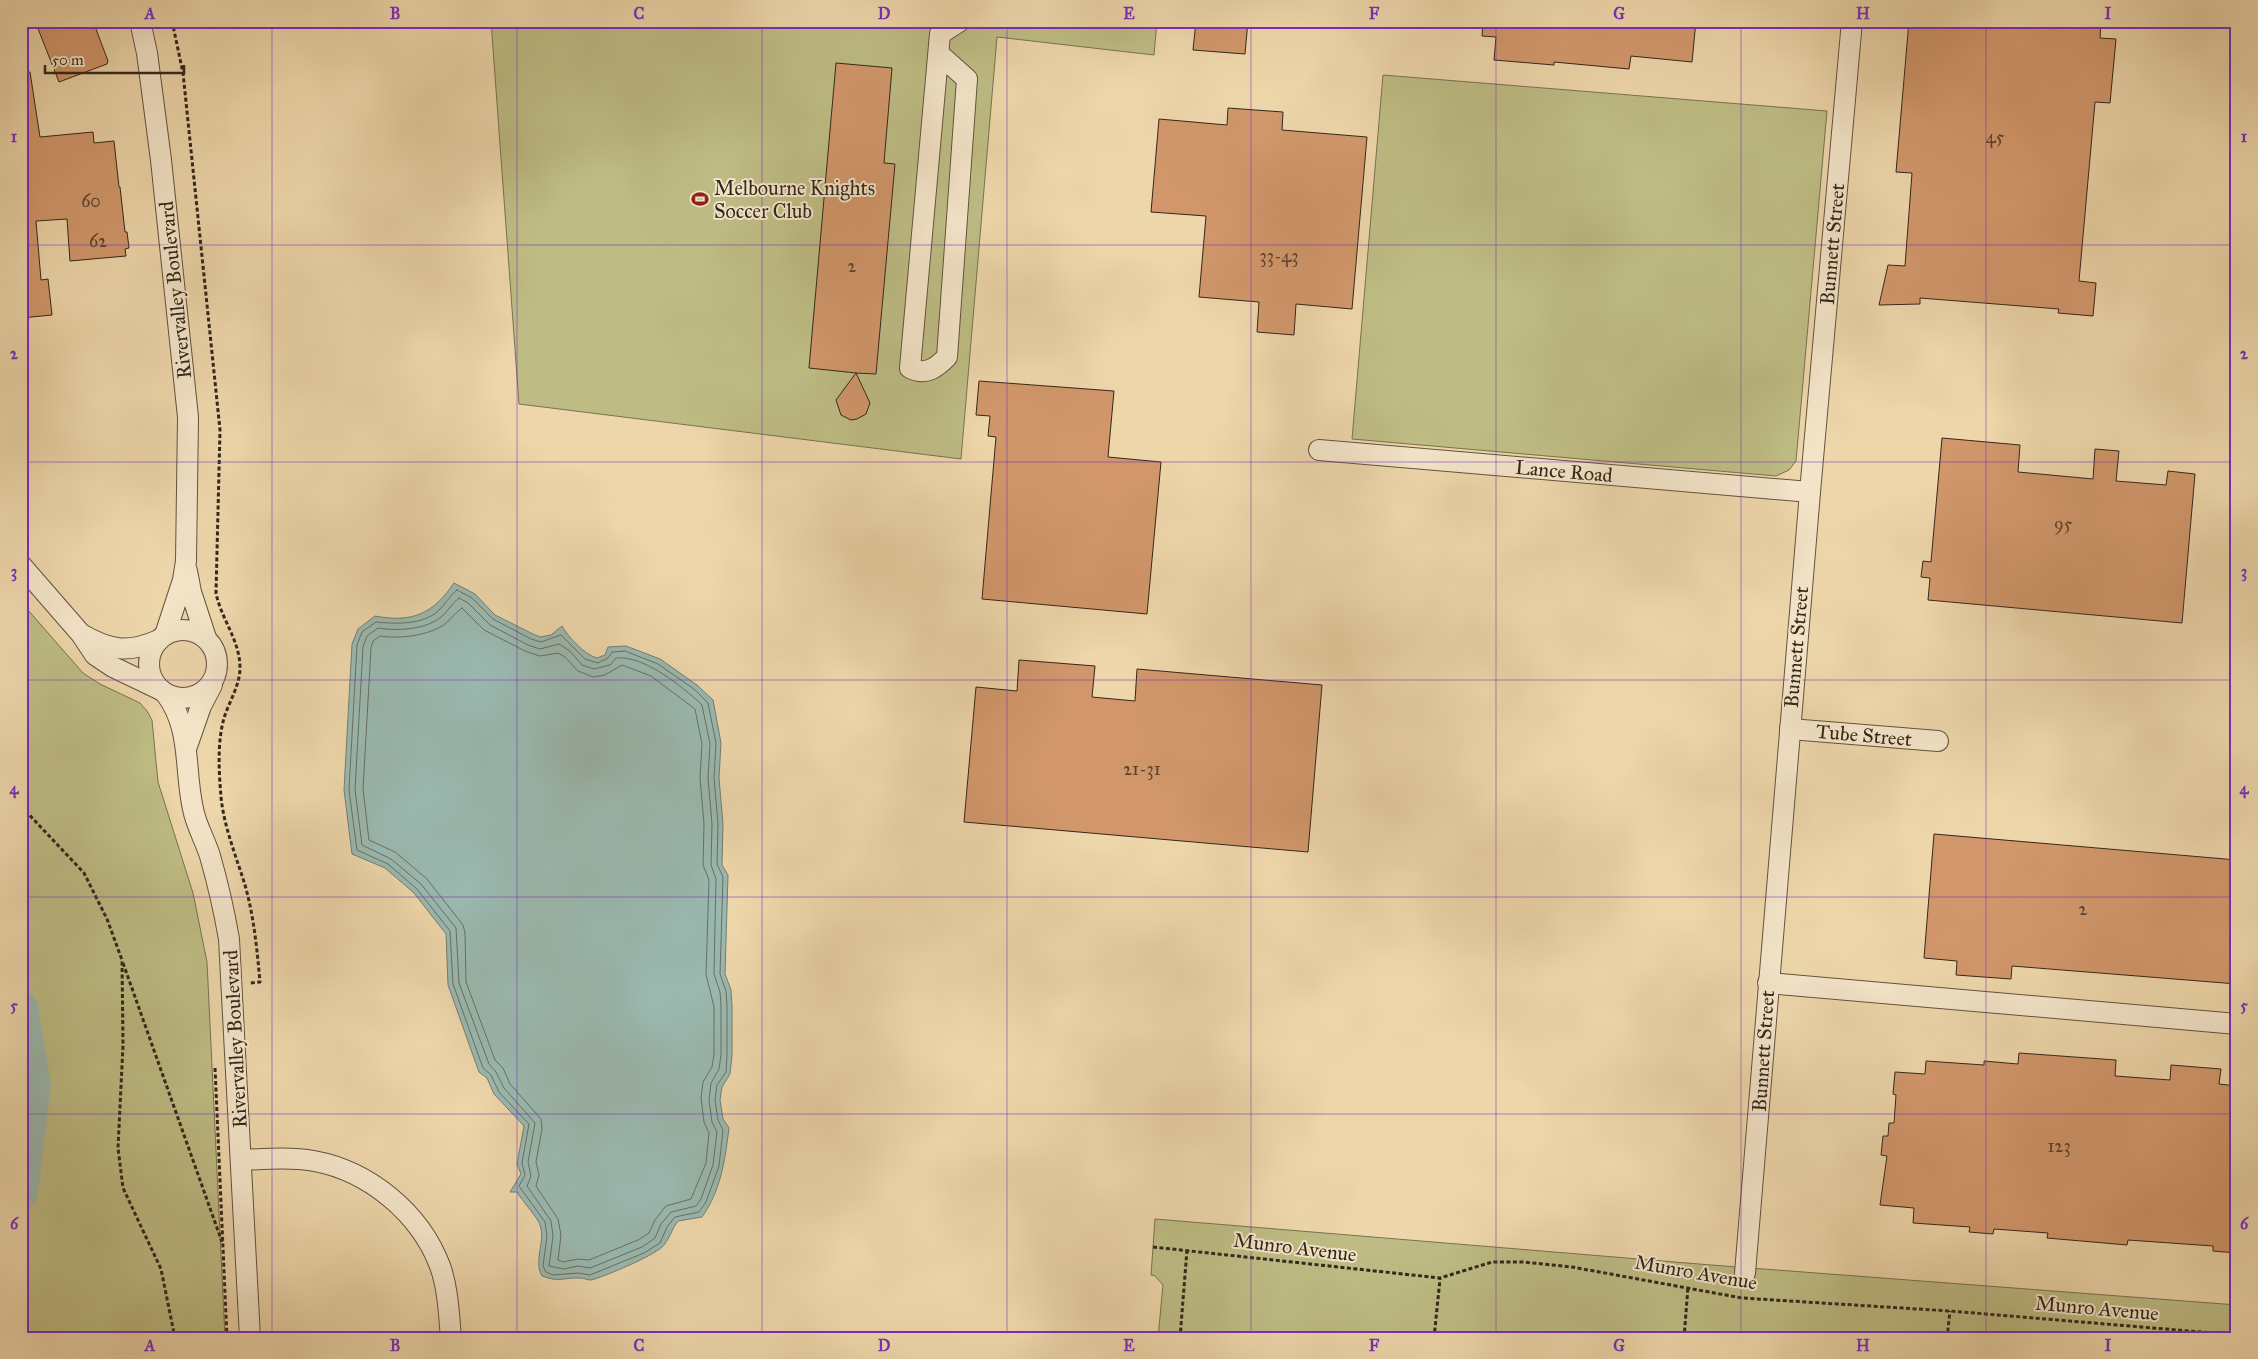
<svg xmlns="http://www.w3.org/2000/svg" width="2258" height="1359" font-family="'IM FELL Great Primer',serif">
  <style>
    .green { fill: #bebc84; stroke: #787250 }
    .water { fill: #9ab8af; stroke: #717e74 }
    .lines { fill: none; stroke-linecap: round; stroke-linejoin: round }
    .shore { stroke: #667065; stroke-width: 1 }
    .river { stroke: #9ab8af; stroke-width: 34 }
    .building { fill: #d1976b; stroke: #33271b }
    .minor-casing { stroke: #62533f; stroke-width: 22 }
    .path { stroke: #33271b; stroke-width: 3; stroke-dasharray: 4 2.5; stroke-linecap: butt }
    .minor { stroke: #f3e4c8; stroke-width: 20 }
    .grid { fill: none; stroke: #7b2cbf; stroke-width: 1; stroke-opacity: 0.55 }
    .labels { text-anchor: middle; stroke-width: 4; stroke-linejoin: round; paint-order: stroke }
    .number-label { font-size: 18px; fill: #5a432f }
    .poi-label { font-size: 20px; fill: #33271b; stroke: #f3e4c8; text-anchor: start }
    .street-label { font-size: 20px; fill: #33271b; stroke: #f3e4c8 }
    .neatline { fill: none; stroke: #7b2cbf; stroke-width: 2 }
    .grid-label { font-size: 16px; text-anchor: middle; font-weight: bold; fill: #7b2cbf }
  </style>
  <rect width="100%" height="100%" fill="#edd6aa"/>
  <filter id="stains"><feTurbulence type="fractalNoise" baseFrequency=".004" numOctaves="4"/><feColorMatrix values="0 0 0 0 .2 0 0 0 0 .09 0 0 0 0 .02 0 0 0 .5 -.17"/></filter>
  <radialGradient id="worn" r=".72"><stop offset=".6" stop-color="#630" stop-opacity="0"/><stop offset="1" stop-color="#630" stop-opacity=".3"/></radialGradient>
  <!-- green -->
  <g class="green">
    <polygon points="491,21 1157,21 1154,55 997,37 961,459 519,404"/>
    <polygon points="1383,75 1827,111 1796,461 1789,470 1776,476 1352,439"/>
    <polygon points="21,602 83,673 100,684 140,703 147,711 152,720 158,782 193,893 207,962 225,1338 21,1338"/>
    <polygon points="1155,1219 1711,1265 2237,1305 2237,1338 1158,1338 1163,1285 1155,1276 1151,1275"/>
  </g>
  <!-- water -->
  <path class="water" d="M454,583l21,11 20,21 38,19 7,3 11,-2 11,-9c6,11 23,29 35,32l8,-3 3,-8 18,-1 34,13 37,26 16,15 8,43 -2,35 4,46 -1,41 6,10 -3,99 6,16 1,16v49l-2,19 -8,13 -2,13 3,19 6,9c-4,32 -8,62 -27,89l-24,4c-6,7 -9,20 -16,26 -11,10 -56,29 -71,33 -4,0 -7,-2 -11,-2 -16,-1 -20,5 -38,-2 -9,-16 4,-34 -2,-51 -2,-7 -17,-23 -23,-33h-7l11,-18 -4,-10 7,-38 -30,-32 -7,-16 -8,-6 -31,-87 -2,-51 -32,-41 -29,-25 -33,-14 -8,-64 8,-146 6,-15 17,-13c37,7 58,-2 79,-33z"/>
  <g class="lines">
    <!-- shore -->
    <g class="shore">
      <path d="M457,590l15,8 21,21 38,20 10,3 20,-7 24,24 13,4 10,-5 4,-6 13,-1 33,13 36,25 14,14 8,40 -2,35 4,46 -1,40 6,13 -3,97 6,17 1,15v49l-1,17 -9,13 -2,15 3,20 5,10 -4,36 -13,36 -7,10 -24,5 -8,10 -7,16 -16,10 -54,22 -12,-2 -25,2 -7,-3 -3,-6 4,-30 -2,-14 -26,-36 6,-11 -3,-12 7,-39 -30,-32 -8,-17 -8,-7 -30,-84 -3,-53 -33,-42 -29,-25 -31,-14 -8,-60 8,-145 5,-13 14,-10c19,2 47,3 62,-11 7,-6 12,-16 19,-21z"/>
      <path d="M459,598l9,5 22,22 38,20 12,4 19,-5 11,7 12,14 12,4 16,-4 6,-7c28,-3 67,29 86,47l8,39 -2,34 4,46 -1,41 5,14 -2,95 6,18 1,14v49l-2,14 -8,14 -2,17 3,22 5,10 -4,33 -12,34 -5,7 -25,6 -10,12 -6,14 -13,9 -52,21 -12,-2 -14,3 -15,-3 4,-30 -2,-15 -24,-35 4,-10 -3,-14 7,-39 -31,-35 -8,-16 -7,-8 -30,-81 -3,-55 -35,-44 -30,-25 -29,-14 -7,-55 8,-143 4,-11 11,-8c19,3 45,2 62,-10 7,-5 12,-15 19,-20z"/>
      <path d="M462,608l22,22 41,21 15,5 18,-3 7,4 13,14 15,6 12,-2 17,-10 29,11 44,33 7,35 -2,34 4,46 -1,41 6,15 -3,94 8,33v47l-2,13 -9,15 -2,16 3,24 5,11 -3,30 -15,36 -25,7 -11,14 -6,13 -11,7 -49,20 -11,-1 -15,3 -5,-2 3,-25 -3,-16 -22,-33 3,-11 -3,-13 6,-33 -1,-10 -31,-35 -7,-16 -8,-8 -29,-78 -1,-49 -2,-8 -36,-46 -32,-27 -26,-12 -6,-51 8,-141 2,-7 7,-5c19,3 48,0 65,-12 6,-5 11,-12 17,-16z"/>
    </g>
    <!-- river -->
    <polyline class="river" points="21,1008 34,1085 21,1192"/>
  </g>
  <!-- building -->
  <g class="building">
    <polygon points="35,21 93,21 108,61 107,64 59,82"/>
    <polygon points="1196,21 1248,21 1245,54 1193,50"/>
    <polygon points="1483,21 1696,21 1692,62 1631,56 1629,69 1554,62 1554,65 1494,60 1496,37 1482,36"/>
    <polygon points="1909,21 2101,21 2100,38 2116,39 2110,103 2095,102 2079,281 2096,283 2093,316 2058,313 2059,309 1920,298 1920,304 1879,305 1888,265 1905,266 1912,173 1896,172"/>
    <polygon points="836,63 892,68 884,163 895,164 876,374 856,373 870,403 866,414 857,419 851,420 841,415 836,400 856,373 809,368"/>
    <polygon points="30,72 40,137 93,132 94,143 114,141 119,187 120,187 125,232 127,232 129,248 125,249 126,256 70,261 67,219 36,221 41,280 48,279 52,315 21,318 21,73"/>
    <polygon points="1228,108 1283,112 1282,130 1367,137 1352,309 1296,304 1294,335 1257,332 1259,302 1199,297 1206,216 1151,212 1159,119 1227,125"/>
    <polygon points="979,381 1114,391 1108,457 1161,462 1147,614 982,599 996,437 988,436 990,416 976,415"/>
    <polygon points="1942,438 2020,445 2018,472 2093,479 2095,449 2119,451 2116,481 2166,485 2168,471 2195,474 2182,623 1928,600 1930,578 1921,577 1923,561 1931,562"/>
    <polygon points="1019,660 1095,666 1092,697 1135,701 1137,669 1322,685 1308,852 964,822 976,687 1017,691"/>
    <polygon points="1934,834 2237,860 2237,984 2012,966 2011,979 1956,975 1957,961 1924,958"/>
    <polygon points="2019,1053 2116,1060 2115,1076 2170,1080 2171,1065 2221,1069 2219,1084 2237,1086 2237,1253 2213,1251 2213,1246 2128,1240 2127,1245 2047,1238 2048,1233 1994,1229 1993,1234 1969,1232 1970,1227 1913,1223 1914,1208 1880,1205 1887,1156 1881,1155 1883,1136 1888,1136 1889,1123 1894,1123 1896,1095 1893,1094 1895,1072 1925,1074 1926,1061 1984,1065 1984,1061 2018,1064"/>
  </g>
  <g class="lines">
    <!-- minor casing -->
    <g class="minor-casing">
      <g id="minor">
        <polyline points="140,21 147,53 161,160 188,417 186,561 183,580 165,635"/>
        <path d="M939,54l28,25 -20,278c-11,11 -21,19 -37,11l30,-334 20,-13"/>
        <polyline points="1319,450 1810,492"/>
        <polyline points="21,565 81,634 95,655 113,667 161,690"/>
        <polyline points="187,571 191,592 206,638"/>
        <circle cx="183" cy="664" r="34"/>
        <path d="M83,635c28,16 46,18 76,5"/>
        <path d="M166,694c26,35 18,75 27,115 3,16 12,31 17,47 8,28 14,54 19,83l21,399"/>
        <polyline points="1790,729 1938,741"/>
        <polyline points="187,746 201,706 212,685"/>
        <polyline points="1768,983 2237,1024"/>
        <path d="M241,1160c24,-1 49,-3 73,1 55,10 106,52 126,105 8,22 9,49 11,72"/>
        <polyline points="1745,1273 1810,492 1852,21"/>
      </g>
    </g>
    <!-- path -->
    <g class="path">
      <path d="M172,21l11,52 37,357 -4,163c5,26 24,47 24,75 0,17 -11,34 -16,50 -7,25 -5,54 -3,79 3,30 15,59 24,88 9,32 12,64 15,97l-10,1"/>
      <polyline points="21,806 84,873 107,919 122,960 123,1045 118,1148 123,1188 161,1269 175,1338"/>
      <polyline points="123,963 222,1242"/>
      <polyline points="215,1068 227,1338"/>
      <polyline points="1153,1247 1440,1278 1492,1262 1523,1262 1572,1267 1742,1298 1950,1311 2237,1335"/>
      <polyline points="1180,1338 1187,1250"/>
      <polyline points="1434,1338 1440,1279"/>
      <polyline points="1684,1338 1688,1287"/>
      <polyline points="1947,1338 1950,1311"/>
      <polyline points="2193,1338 2193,1331"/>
    </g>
    <!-- minor -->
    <use href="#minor" class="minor"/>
  </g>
  <!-- grid -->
  <path class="grid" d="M272,21v1317M517,21v1317M762,21v1317M1007,21v1317M1251,21v1317M1496,21v1317M1741,21v1317M1986,21v1317M21,245h2216M21,462h2216M21,680h2216M21,897h2216M21,1114h2216"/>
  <!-- icons -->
  <defs>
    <g id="stadium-bare" transform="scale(1.35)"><path d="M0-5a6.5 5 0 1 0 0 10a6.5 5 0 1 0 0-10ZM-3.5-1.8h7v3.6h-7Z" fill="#8f2418" stroke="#f3e4c8" stroke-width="2.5" paint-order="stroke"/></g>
  </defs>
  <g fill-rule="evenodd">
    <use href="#stadium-bare" x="700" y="199"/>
  </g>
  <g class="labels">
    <!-- number labels -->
    <g class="number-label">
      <text x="1995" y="143">45</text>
      <text x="91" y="207">60</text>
      <text x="98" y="247">62</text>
      <text x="1279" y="262">33-43</text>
      <text x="852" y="272">2</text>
      <text x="2063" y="530">95</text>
      <text x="1142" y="775">21-31</text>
      <text x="2083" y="915">2</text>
      <text x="2059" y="1152">123</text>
    </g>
    <!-- poi labels -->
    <g class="poi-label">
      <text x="714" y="195">Melbourne Knights<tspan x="714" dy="23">Soccer Club</tspan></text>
    </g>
    <!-- street labels -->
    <g class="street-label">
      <text transform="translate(1832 244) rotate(-85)" y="7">Bunnett Street</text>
      <text transform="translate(175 290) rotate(-96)" y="7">Rivervalley Boulevard</text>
      <text transform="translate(1564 471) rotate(5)" y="7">Lance Road</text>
      <text transform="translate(1796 647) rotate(-85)" y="7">Bunnett Street</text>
      <text transform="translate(1864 735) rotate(5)" y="7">Tube Street</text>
      <text transform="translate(235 1039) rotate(-93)" y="7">Rivervalley Boulevard</text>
      <text transform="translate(1763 1051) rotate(-86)" y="7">Bunnett Street</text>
      <text transform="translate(1295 1247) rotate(7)" y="7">Munro Avenue</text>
      <text transform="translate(1696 1272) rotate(10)" y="7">Munro Avenue</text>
      <text transform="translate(2097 1308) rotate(5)" y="7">Munro Avenue</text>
    </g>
  </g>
  <!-- margin -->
  <rect width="2258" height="1359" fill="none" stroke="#edd6aa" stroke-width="55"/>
  <!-- scale -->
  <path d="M45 65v8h139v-8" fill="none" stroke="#33271b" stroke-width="2.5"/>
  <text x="52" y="65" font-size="15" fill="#33271b" stroke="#f3e4c8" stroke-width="4" paint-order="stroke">50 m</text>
  <rect x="28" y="28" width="2202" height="1304" class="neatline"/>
  <g class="grid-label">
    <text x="150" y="19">A</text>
    <text x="395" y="19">B</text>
    <text x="639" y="19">C</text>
    <text x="884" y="19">D</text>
    <text x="1129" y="19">E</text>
    <text x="1374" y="19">F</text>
    <text x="1619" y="19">G</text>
    <text x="1863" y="19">H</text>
    <text x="2108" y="19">I</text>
    <text x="14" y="142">1</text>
    <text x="2244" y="142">1</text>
    <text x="14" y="359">2</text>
    <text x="2244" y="359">2</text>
    <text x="14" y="577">3</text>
    <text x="2244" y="577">3</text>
    <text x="14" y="794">4</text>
    <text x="2244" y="794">4</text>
    <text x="14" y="1011">5</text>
    <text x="2244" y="1011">5</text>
    <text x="14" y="1229">6</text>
    <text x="2244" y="1229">6</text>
    <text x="150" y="1351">A</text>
    <text x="395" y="1351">B</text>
    <text x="639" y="1351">C</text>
    <text x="884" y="1351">D</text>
    <text x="1129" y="1351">E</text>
    <text x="1374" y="1351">F</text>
    <text x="1619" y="1351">G</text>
    <text x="1863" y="1351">H</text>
    <text x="2108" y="1351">I</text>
  </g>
  <rect width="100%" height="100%" filter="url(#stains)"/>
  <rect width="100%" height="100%" fill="url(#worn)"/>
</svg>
